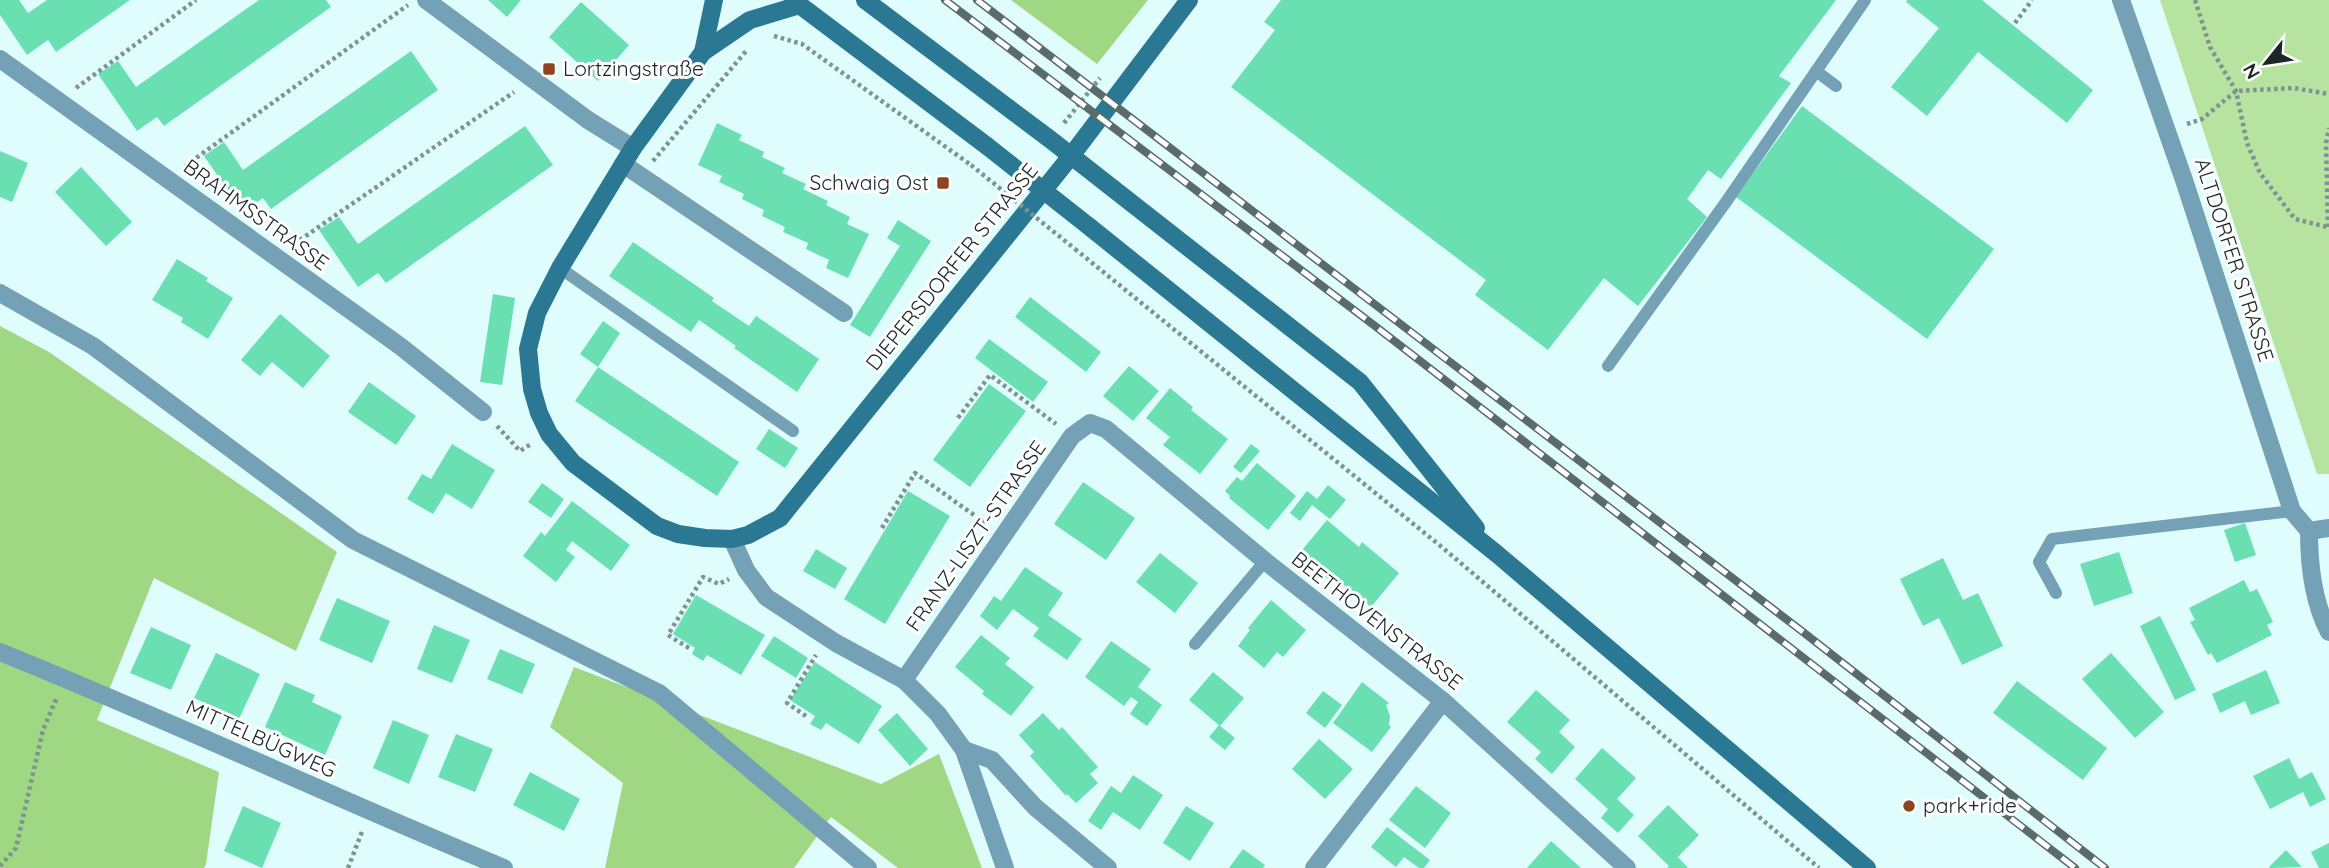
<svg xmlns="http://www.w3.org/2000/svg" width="2329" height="868" font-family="Quicksand,sans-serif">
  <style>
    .green { fill: #b7e3a1 }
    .forest { fill: #a0d783 }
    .building { fill: #69dfb2 }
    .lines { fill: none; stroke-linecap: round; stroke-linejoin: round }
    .path { stroke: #7f9393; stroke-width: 4.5; stroke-dasharray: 3.5 3.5; stroke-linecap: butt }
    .lane { stroke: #74a1b5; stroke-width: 12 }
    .street { stroke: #74a1b5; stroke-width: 18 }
    .secondary { stroke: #2b7894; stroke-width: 18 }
    .rail-casing { stroke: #5b6b6b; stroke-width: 8 }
    .rail { stroke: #fff; stroke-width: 5; stroke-dasharray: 16; stroke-linecap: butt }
    .path-bridge { stroke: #7f9393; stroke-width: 4.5; stroke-dasharray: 3.5 3.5; stroke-linecap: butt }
    .secondary-bridge { stroke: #2b7894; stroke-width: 18 }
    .poi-dot { fill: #8c4423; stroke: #fff; stroke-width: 2.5 }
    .labels { text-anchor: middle; stroke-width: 6; stroke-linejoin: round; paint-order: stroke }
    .poi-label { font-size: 21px; fill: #1c2626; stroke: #fff; text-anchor: start }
    .street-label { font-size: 21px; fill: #1c2626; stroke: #fff }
  </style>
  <rect width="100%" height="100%" fill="#e0fdfd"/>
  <!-- green -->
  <polygon class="green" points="2160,0 2329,0 2329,474 2317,474"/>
  <!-- forest -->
  <g class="forest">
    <polygon points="1011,0 1148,0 1097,64"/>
    <polygon points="0,326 49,352 337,552 296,651 154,578 97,720 219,772 206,864 204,868 0,868"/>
    <polygon points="574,667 881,784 939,754 982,868 898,868 831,817 794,868 605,868 623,783 550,727"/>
  </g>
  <!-- building -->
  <g class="building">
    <polygon points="0,0 19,0 28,13 47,0 130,0 56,52 48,40 27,55 0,15"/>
    <polygon points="259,0 326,0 331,7 164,126 157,117 137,131 98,74 118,61 136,87"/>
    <polygon points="488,0 521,0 507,17"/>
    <polygon points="1281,0 1836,0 1779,76 1791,83 1721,179 1708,170 1687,199 1707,217 1638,306 1604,278 1548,350 1475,295 1486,280 1231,87 1275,30 1264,22"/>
    <polygon points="1907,0 1982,0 2093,90 2067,123 1978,52 1927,116 1891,87 1939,28 1906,2"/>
    <polygon points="581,2 629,45 598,81 549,37"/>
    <polygon points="411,51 438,90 271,209 263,198 243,212 204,156 224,142 243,170"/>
    <polygon points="1802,106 1994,249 1927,339 1736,197"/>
    <polygon points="717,123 742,135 739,140 764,152 762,157 785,168 782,173 806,184 803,189 828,201 826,205 850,217 847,224 869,234 848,278 826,268 829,260 806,249 808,243 783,232 785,227 762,216 764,210 742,199 744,194 719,182 722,176 698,165"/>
    <polygon points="525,126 553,165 386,283 378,273 358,287 319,230 339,217 358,244"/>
    <polygon points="0,151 28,163 12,202 0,197"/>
    <polygon points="81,167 132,222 106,246 55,192"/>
    <polygon points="898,220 931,241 870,337 850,325 900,246 887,238"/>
    <polygon points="633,242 714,298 712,301 749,326 756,316 819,359 797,392 734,348 736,346 699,320 691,332 609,276"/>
    <polygon points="177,259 208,278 206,281 233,298 208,339 181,322 183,318 152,300"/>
    <polygon points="493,294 515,298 502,385 480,382"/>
    <polygon points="1030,297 1101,352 1086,372 1015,317"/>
    <polygon points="280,314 330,356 303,388 272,362 260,376 241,360"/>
    <polygon points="603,321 620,333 598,367 580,354"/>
    <polygon points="989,339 1048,382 1033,402 975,358"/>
    <polygon points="1129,366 1159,391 1133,421 1103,396"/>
    <polygon points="598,367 739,462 717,496 575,401"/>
    <polygon points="369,382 416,416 396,445 348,412"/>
    <polygon points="989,384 1026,411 970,487 933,460"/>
    <polygon points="1170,388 1193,407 1191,410 1228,439 1200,474 1163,445 1170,437 1146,418"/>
    <polygon points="769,429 798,448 785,468 756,449"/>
    <polygon points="452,444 495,470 472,509 446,493 433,514 407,499 422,474 431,479"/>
    <polygon points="1251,444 1260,451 1241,473 1233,467"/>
    <polygon points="1257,463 1296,496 1268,530 1229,498 1230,496 1225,491 1237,477 1242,481"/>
    <polygon points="1083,482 1135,518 1106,560 1054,524"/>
    <polygon points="542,483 564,499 551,518 528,502"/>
    <polygon points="1328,485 1346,500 1330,519 1312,505 1300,521 1290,513 1307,491 1317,499"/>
    <polygon points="908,491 950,516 885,624 844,599"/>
    <polygon points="572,501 630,545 611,571 572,541 566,550 575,557 556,582 523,556 541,532 545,536"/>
    <polygon points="1327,520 1359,547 1362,542 1399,573 1371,607 1334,577 1330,581 1298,555"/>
    <polygon points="2245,523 2256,555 2235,562 2224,530"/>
    <polygon points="816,549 847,568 835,589 803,571"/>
    <polygon points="2119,552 2133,593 2094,606 2080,564"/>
    <polygon points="1160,553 1198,583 1175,613 1136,582"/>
    <polygon points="1943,558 1963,600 1978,593 2003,646 1962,665 1939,618 1923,626 1900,579"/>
    <polygon points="1025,567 1063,593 1048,615 1082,639 1067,660 1033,636 1039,628 1013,609 997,630 980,616 994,596 1001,601"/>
    <polygon points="2244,580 2250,592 2257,589 2273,622 2267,625 2272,635 2217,663 2211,653 2208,655 2190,622 2195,620 2189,608"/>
    <polygon points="696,595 765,635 741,675 707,655 703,661 692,654 695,648 673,634"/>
    <polygon points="337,598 390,621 372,663 319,640"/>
    <polygon points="1271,600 1306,630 1283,657 1277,652 1264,668 1238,646 1250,630 1248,628"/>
    <polygon points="2160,616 2196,690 2175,700 2140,626"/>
    <polygon points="434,625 470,640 452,683 417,669"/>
    <polygon points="151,627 191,645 171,690 130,673"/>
    <polygon points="981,635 1010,658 1005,664 1034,687 1011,716 982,694 984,691 955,667"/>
    <polygon points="774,636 808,658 796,678 761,656"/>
    <polygon points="1111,641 1151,669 1138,687 1162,705 1147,726 1130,714 1138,702 1131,697 1124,706 1085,677"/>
    <polygon points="500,649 535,664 522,694 487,679"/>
    <polygon points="216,653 260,674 239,719 194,698"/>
    <polygon points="2111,653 2164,712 2135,738 2082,679"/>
    <polygon points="815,662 882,706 859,744 826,723 821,730 810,724 815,716 790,700"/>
    <polygon points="2266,670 2280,703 2251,715 2245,701 2220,713 2212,694"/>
    <polygon points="1213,672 1244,698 1220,726 1189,700"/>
    <polygon points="2017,681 2107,748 2083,780 1993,713"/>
    <polygon points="285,682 315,695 312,702 342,716 325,755 265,727"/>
    <polygon points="1362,682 1389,703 1386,705 1390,716 1389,725 1391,727 1372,752 1333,723"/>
    <polygon points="1536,690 1570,720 1559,732 1575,747 1552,774 1535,759 1541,752 1507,722"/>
    <polygon points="1323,691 1342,705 1325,728 1306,713"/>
    <polygon points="897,713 928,749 910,766 878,730"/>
    <polygon points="1043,713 1059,730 1062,727 1098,767 1090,774 1098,783 1076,803 1067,794 1066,796 1030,756 1034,752 1019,735"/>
    <polygon points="393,720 429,735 409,784 373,768"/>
    <polygon points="1219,725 1235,738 1225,750 1209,737"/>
    <polygon points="456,734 493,749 475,792 438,777"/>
    <polygon points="1319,739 1353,769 1325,799 1292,769"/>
    <polygon points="1602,748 1636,778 1617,799 1634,815 1618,833 1601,818 1608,809 1575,779"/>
    <polygon points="2289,758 2299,779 2312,772 2326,799 2310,807 2303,792 2270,809 2253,776"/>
    <polygon points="530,772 580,799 564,831 513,805"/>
    <polygon points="1133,775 1163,795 1140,830 1113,812 1101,830 1088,821 1111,786 1121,793"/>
    <polygon points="1416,786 1451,813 1425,848 1389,820"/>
    <polygon points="1668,805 1699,835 1678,857 1688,868 1667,868 1669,866 1638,836"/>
    <polygon points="243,806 281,823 262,868 224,851"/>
    <polygon points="1186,806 1214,823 1190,861 1163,843"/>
    <polygon points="1387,827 1430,860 1424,868 1419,868 1404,857 1396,867 1371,847"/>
    <polygon points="1551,841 1581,868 1527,868"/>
    <polygon points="2329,843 2329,868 2319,868 2311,852"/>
    <polygon points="1243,849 1265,865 1263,868 1229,868"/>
    <polygon points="2286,850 2302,867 2270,868 2269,867"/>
  </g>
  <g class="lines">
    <!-- path -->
    <g class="path">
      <polyline points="2195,0 2210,47 2236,91 2247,143 2260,173 2295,219 2327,227"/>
      <polyline points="2015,23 2032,0"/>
      <polyline points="774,36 802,44 971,165"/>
      <polyline points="76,88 196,0"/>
      <polyline points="1064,123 1100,78"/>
      <polyline points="2187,124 2202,119 2236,91 2294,88 2329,94"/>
      <polyline points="653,161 747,50"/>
      <polyline points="185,166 408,5"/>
      <polyline points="2328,227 2326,143 2329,128"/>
      <polyline points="294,244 514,92"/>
      <polyline points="1075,249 1443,548 1819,868"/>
      <polyline points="958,418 990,375 1056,424"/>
      <polyline points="497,426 520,451 531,444"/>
      <polyline points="882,528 915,473 988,525"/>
      <polyline points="689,648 668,635 703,577 719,584 729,579"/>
      <polyline points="806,716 787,703 816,655"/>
      <polyline points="0,866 16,848 43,730 57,697"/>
      <polyline points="348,868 363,829"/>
    </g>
    <!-- lane -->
    <g class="lane">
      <polyline points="1816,71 1836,86"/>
      <polyline points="560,268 793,431"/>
      <polyline points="1608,366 1726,202 1865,0"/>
      <polyline points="2056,593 2039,562 2052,539 2292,511"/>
      <polyline points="1195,644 1265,561"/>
    </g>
    <!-- street -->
    <g class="street">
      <polyline points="426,0 588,120 633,148"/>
      <polyline points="2121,0 2184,180 2292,511 2309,531"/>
      <polyline points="0,59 400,346 483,412"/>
      <polyline points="623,164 844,313"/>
      <polyline points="0,293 93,346 353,540 659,693 868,868"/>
      <path d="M2309,531c0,34 4,71 20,101"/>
      <polyline points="2309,531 2329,528"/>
      <polyline points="732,539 746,570 766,597 836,643 904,680 938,714 964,750 1005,868"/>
      <path d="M0,652c169,68 335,146 504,216"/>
      <polyline points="904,680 1072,436 1090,423 1106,429 1265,561 1443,701 1627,868"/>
      <polyline points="964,750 992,760 1035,807 1108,868"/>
      <polyline points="1314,868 1443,701"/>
    </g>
    <!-- secondary -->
    <g class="secondary">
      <polyline points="793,0 987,146"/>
      <polyline points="865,0 1051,140 1360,382 1476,528"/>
      <polyline points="800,5 750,20 703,52 633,148 560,268 537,313 528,349 532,389 539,413 549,434 573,463 657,526 678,534 705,538 732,539 748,535 780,518 1071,156 1189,0"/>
      <polyline points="703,52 714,0"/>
      <polyline points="1091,228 1497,554 1867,868"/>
    </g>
    <!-- rail casing -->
    <g class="rail-casing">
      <g id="rail">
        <polyline points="945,0 1375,326 2075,868"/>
        <polyline points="977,0 1803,632 2105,868"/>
      </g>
    </g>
    <!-- rail -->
    <use href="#rail" class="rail"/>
    <!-- path-bridge -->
    <polyline class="path-bridge" points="971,165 1075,249"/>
    <!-- secondary-bridge -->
    <polyline class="secondary-bridge" points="987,146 1091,228"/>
  </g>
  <!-- markers -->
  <g class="poi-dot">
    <rect x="542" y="62" width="14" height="14" rx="3.5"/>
    <rect x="936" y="176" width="14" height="14" rx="3.5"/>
    <circle cx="1909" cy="806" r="7"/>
  </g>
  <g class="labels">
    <!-- poi labels -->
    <g class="poi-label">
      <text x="563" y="76">Lortzingstraße</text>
      <text x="929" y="190" text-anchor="end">Schwaig Ost</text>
      <text x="1923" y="813">park+ride</text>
    </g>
    <!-- street labels -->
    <g class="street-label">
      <text transform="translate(256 215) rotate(36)" y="7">BRAHMSSTRASSE</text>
      <text transform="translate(2234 260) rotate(72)" y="7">ALTDORFER STRASSE</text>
      <text transform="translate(952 267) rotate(-51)" y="7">DIEPERSDORFER STRASSE</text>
      <text transform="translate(976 536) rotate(-55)" y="7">FRANZ-LISZT-STRASSE</text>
      <text transform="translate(1377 621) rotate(38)" y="7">BEETHOVENSTRASSE</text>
      <text transform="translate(261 739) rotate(24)" y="7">MITTELBÜGWEG</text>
    </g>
  </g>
  <!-- north arrow -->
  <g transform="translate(2266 63) rotate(240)" stroke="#ffffff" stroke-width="5" paint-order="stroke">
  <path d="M0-5L12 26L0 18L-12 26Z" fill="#1c2626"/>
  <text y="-10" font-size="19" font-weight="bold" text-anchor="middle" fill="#1c2626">N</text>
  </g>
</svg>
